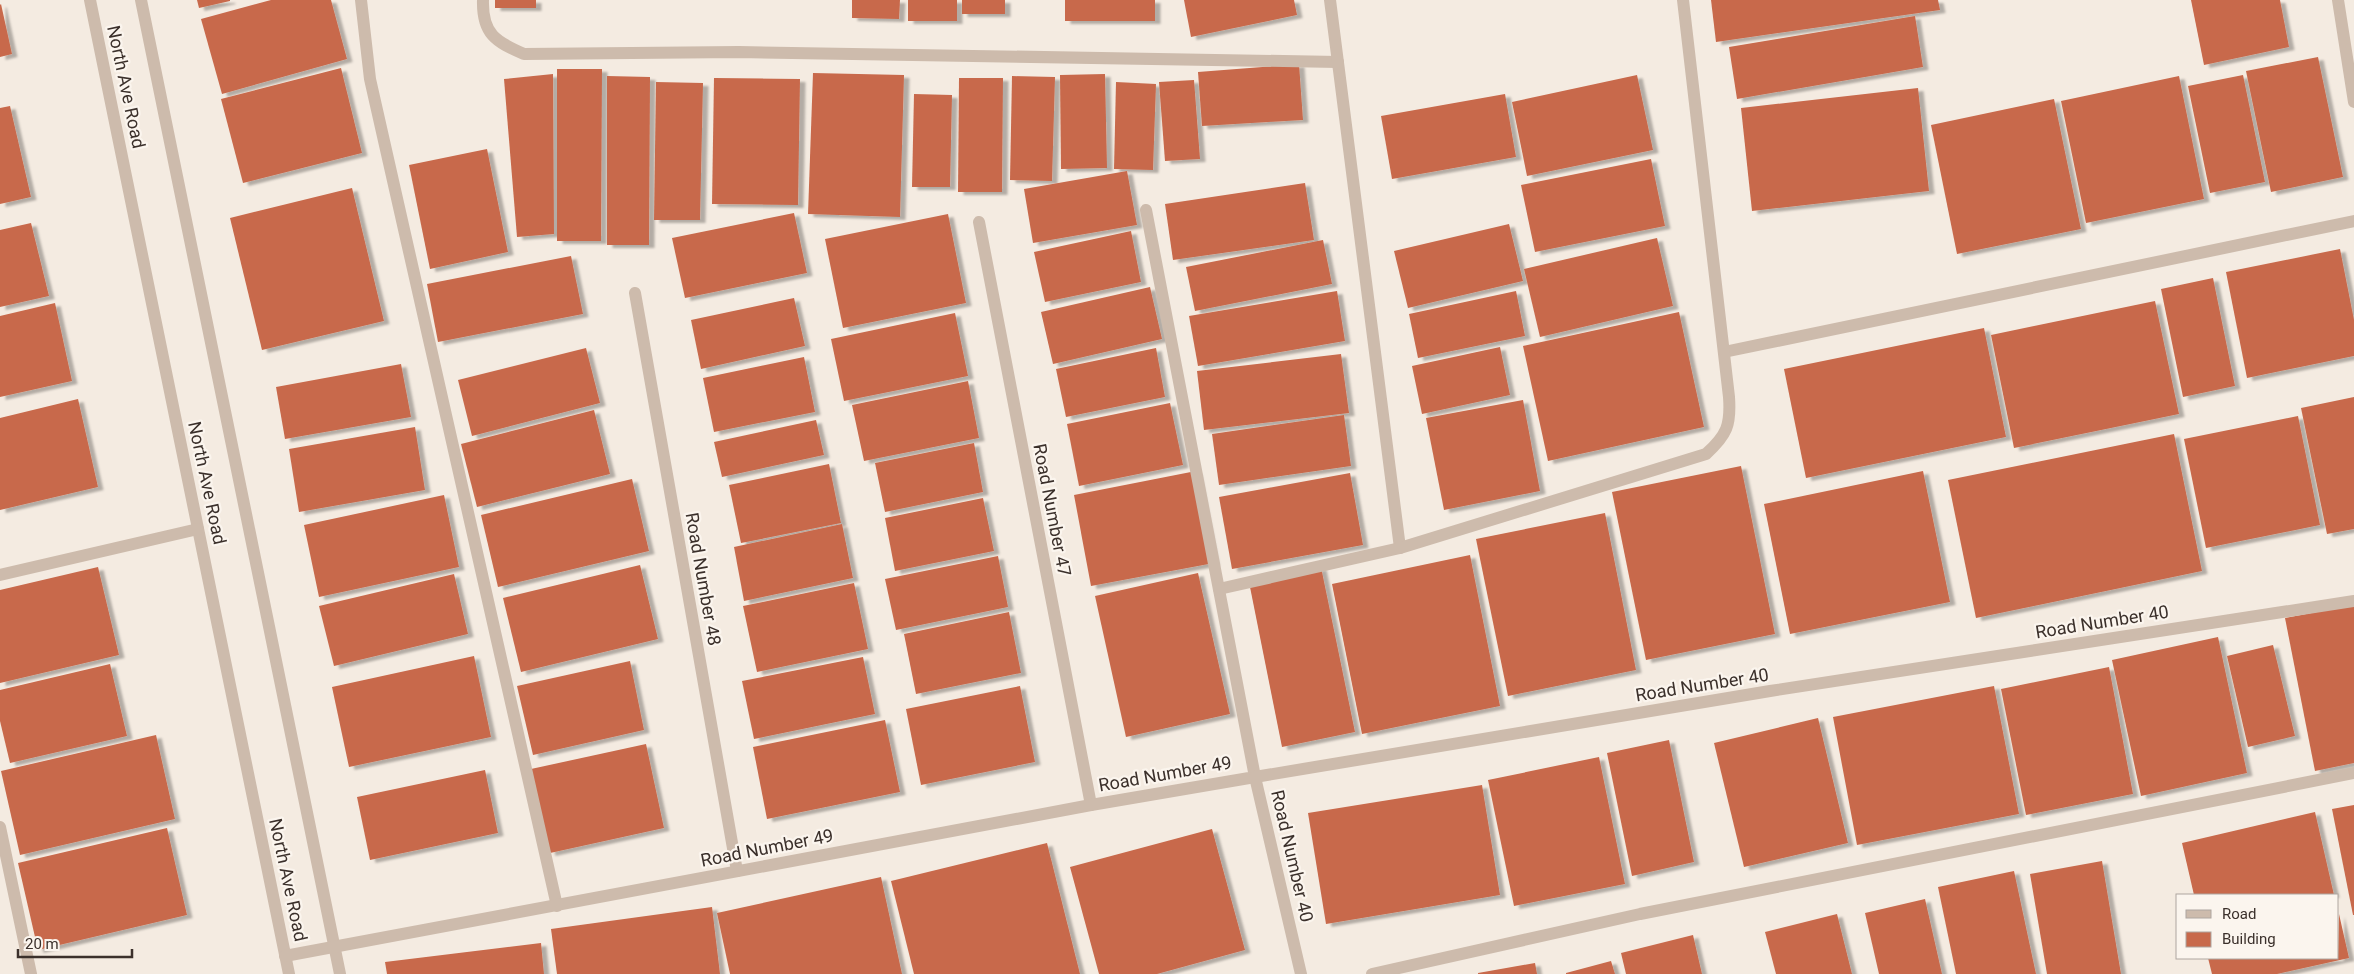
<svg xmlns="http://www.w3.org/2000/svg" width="2354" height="974" font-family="Roboto,sans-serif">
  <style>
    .building { fill: #c8694b; filter: url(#shadow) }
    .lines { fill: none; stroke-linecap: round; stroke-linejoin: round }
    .minor { stroke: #cdbbac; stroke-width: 12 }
    .labels { text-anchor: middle; stroke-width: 4.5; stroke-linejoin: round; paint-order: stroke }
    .street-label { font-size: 18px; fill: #3b302b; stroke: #fbf5ee }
  </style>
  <defs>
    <filter id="shadow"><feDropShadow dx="5.5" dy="3" stdDeviation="1" flood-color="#0004"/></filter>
  </defs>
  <rect width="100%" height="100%" fill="#f4ebe1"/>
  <!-- building -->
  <g class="building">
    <polygon points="197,0 230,0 230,1 199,8"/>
    <polygon points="271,0 331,0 347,59 222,94 201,19"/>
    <rect x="495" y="0" width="41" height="8"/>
    <polygon points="852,0 900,0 899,19 852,18"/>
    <rect x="908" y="0" width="49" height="21"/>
    <rect x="962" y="0" width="43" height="14"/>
    <rect x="1065" y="0" width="90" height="21"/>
    <polygon points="1184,0 1294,0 1297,15 1191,37"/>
    <polygon points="1711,0 1938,0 1940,10 1716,42"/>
    <polygon points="2191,0 2280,0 2289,47 2204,65"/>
    <polygon points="1,4 12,54 0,57 0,5"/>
    <polygon points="1915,16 1923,67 1737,99 1729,47"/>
    <polygon points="2318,57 2343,177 2271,192 2246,71"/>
    <polygon points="1299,64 1303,120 1202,126 1198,72"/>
    <polygon points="341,68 362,153 243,183 221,99"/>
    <polygon points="557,69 602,69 601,241 557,241"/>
    <polygon points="813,73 904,75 900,217 808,214"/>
    <polygon points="553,74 554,234 517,237 504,79"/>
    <polygon points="1105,74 1107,168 1061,169 1060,75"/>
    <polygon points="1637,75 1653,150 1527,176 1512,102"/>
    <polygon points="2243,75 2265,182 2210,193 2188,86"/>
    <polygon points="607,76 650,77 649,245 607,245"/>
    <polygon points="1012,76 1055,77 1052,181 1010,180"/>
    <polygon points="2179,76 2204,199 2086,223 2061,101"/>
    <polygon points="714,78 800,79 798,205 712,204"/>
    <polygon points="959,78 1003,78 1002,192 958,192"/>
    <polygon points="1194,80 1200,159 1165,161 1159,82"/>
    <polygon points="656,82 703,83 700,220 654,220"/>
    <polygon points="1116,82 1156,84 1153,170 1114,169"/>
    <polygon points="1918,88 1929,191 1752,211 1741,108"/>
    <polygon points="914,94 952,95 950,187 912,187"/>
    <polygon points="1505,94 1516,157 1392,179 1381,116"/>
    <polygon points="2054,99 2081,229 1957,254 1931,125"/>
    <polygon points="10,106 31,197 0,204 0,108"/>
    <polygon points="487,149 508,252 430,269 409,165"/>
    <polygon points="1651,159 1665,226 1535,252 1521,185"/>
    <polygon points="1127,171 1137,225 1033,243 1024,189"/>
    <polygon points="1305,183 1314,240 1173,260 1165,204"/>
    <polygon points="352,188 384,321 262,350 230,218"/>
    <polygon points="794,213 807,273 685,298 672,238"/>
    <polygon points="948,214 966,303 843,328 825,239"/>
    <polygon points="31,223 49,296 0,307 0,230"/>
    <polygon points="1509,224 1523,281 1408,308 1394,251"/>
    <polygon points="1131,231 1141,282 1045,302 1034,252"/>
    <polygon points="1657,238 1673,306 1540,337 1524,269"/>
    <polygon points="1323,240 1332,284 1195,311 1186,267"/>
    <polygon points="2340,249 2354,320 2354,356 2247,378 2226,272"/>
    <polygon points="571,256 583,314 438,342 427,284"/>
    <polygon points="2213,278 2235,386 2183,397 2161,289"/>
    <polygon points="1150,287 1162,339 1053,364 1041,312"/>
    <polygon points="1337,291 1345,341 1198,366 1189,316"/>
    <polygon points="1516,291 1525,336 1418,358 1409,314"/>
    <polygon points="794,298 805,346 701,369 691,320"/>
    <polygon points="2155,301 2179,414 2014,448 1991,335"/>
    <polygon points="55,303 72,381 0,397 0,316"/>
    <polygon points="1679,312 1704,427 1548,461 1523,346"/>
    <polygon points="955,313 968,376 844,401 831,339"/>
    <polygon points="1984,328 2006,437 1806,478 1784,369"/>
    <polygon points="1500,347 1510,395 1422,414 1412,366"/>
    <polygon points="586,348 600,403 472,436 458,380"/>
    <polygon points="1156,348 1165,397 1066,417 1056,369"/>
    <polygon points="1341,354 1349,413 1204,430 1197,371"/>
    <polygon points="804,357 815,412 714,432 703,378"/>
    <polygon points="401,364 411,417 285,439 276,387"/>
    <polygon points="968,381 979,438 864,461 852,405"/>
    <polygon points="2354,397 2354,529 2327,534 2301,408"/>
    <polygon points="78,399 98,487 0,510 0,418"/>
    <polygon points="1523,400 1540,491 1444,510 1426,418"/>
    <polygon points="1170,403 1183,465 1079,486 1067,424"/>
    <polygon points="594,410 610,474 477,507 461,444"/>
    <polygon points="1344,415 1351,466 1219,485 1212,434"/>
    <polygon points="2298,416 2320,525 2206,548 2184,439"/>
    <polygon points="816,420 824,455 722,477 714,442"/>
    <polygon points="415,427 425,490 299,512 289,449"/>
    <polygon points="2174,434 2202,571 1976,618 1948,480"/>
    <polygon points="974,443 983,492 885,512 875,463"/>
    <polygon points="829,464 841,523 741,543 729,485"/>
    <polygon points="1741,466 1775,634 1646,660 1612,492"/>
    <polygon points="1196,471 1214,563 1091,586 1074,495"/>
    <polygon points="1923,471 1950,602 1790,634 1764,504"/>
    <polygon points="1350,473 1363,545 1232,569 1219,497"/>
    <polygon points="632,479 649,551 498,587 481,515"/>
    <polygon points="444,495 459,567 319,597 304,525"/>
    <polygon points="983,498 994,551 895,571 885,518"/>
    <polygon points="1605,513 1636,670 1508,696 1476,539"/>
    <polygon points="842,524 853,578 744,601 734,547"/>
    <polygon points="1470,555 1500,706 1362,734 1332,584"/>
    <polygon points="998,556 1008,607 896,630 885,579"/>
    <polygon points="640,565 658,639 521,672 503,598"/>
    <polygon points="98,567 119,655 0,683 0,590"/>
    <polygon points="1321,567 1355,732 1282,747 1249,582"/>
    <polygon points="1198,573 1230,714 1126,737 1095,596"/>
    <polygon points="454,574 468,634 334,666 319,606"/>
    <polygon points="854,583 868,649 757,672 743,606"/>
    <polygon points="2354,605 2354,763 2315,771 2285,618"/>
    <polygon points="1009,612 1021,673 916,694 904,634"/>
    <polygon points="2218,637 2247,773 2141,796 2112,660"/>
    <polygon points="2273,645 2295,736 2248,747 2227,656"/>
    <polygon points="474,656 491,737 349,767 332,687"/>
    <polygon points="863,657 875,714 754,739 742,681"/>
    <polygon points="630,661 644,730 533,755 517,686"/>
    <polygon points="110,664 127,736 10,763 0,721 0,690"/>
    <polygon points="2109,667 2133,794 2026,815 2001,689"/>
    <polygon points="1020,686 1035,762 921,785 906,709"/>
    <polygon points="1994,686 2019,814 1857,845 1833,717"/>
    <polygon points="1818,718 1848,843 1744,867 1714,743"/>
    <polygon points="885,720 900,792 767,819 753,747"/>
    <polygon points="156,735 175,819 20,855 1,771"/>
    <polygon points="1669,740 1694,862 1632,876 1607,753"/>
    <polygon points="646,744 664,828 550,853 531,769"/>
    <polygon points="1599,757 1625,884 1514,906 1488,780"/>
    <polygon points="485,770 498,833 370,860 357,797"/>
    <polygon points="1482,785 1500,895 1326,924 1308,813"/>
    <polygon points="2354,805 2354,915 2353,915 2332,809"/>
    <polygon points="2315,812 2334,895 2194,895 2182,843"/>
    <polygon points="167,828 187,915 38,950 18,863"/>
    <polygon points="1212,829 1245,950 1157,974 1099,974 1070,867"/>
    <polygon points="1047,843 1080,974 914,974 891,881"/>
    <polygon points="2102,861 2121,974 2047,974 2030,874"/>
    <polygon points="2014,871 2036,974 1956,974 1938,887"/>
    <polygon points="881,877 902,974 730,974 717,913"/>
    <polygon points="1925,899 1942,974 1879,974 1865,913"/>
    <polygon points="712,907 720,974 557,974 551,929"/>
    <polygon points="1837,914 1852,974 1776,974 1765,932"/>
    <polygon points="2339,914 2349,958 2277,974 2212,974 2208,958 2338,958"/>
    <polygon points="1693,935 1702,974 1626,974 1621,953"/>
    <polygon points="541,943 544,974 387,974 385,962"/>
    <polygon points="1611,961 1615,974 1566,974 1566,973"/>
    <polygon points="1535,963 1537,974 1478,974 1478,973"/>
  </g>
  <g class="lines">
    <!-- minor -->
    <g class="minor">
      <polyline points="90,0 289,974"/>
      <polyline points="141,0 340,974"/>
      <polyline points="361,0 370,79 557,906"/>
      <path d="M483,0c-1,34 13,42 41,54l215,-2 599,10"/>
      <polyline points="1330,0 1400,548"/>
      <polyline points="2338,0 2354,102"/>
      <polyline points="979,222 1091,805"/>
      <polyline points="635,293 737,871"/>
      <polyline points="1724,352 2354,221"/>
      <polyline points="0,575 198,529"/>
      <path d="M1219,589l181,-41 306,-94c21,-19 25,-29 23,-57l-46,-397"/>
      <polyline points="0,827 31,974"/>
      <polyline points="285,956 1091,805 1255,777 1146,210"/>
      <polyline points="1301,974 1255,777 1770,691 2354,601"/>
      <polyline points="1372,974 1640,914 2354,773"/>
    </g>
  </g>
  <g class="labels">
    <!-- street labels -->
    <g class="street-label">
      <text transform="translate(126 87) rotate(78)" y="6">North Ave Road</text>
      <text transform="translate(207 483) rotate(78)" y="6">North Ave Road</text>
      <text transform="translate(1052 510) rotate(79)" y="6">Road Number 47</text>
      <text transform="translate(703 579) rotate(80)" y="6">Road Number 48</text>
      <text transform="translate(2102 622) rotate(-9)" y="6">Road Number 40</text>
      <text transform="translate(1702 685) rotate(-9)" y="6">Road Number 40</text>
      <text transform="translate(1165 774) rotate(-10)" y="6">Road Number 49</text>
      <text transform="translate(767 848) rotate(-11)" y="6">Road Number 49</text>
      <text transform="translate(1292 856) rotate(77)" y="6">Road Number 40</text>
      <text transform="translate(288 880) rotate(78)" y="6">North Ave Road</text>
    </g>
  </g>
  <!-- legend -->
  <rect x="2176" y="894" width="162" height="65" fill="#fbf5ee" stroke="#aea6a0"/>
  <rect x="2186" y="910" width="25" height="8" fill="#cdbbac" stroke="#aea6a0"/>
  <text x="2222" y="919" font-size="15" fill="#3b302b">Road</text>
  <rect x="2186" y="932" width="25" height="15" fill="#c8694b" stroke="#aea6a0"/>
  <text x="2222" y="944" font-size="15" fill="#3b302b">Building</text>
  <!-- scale -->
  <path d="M18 949v8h114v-8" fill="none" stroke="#3b302b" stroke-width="2.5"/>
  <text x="25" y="949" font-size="15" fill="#3b302b" stroke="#fbf5ee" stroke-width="4" paint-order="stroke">20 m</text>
</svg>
